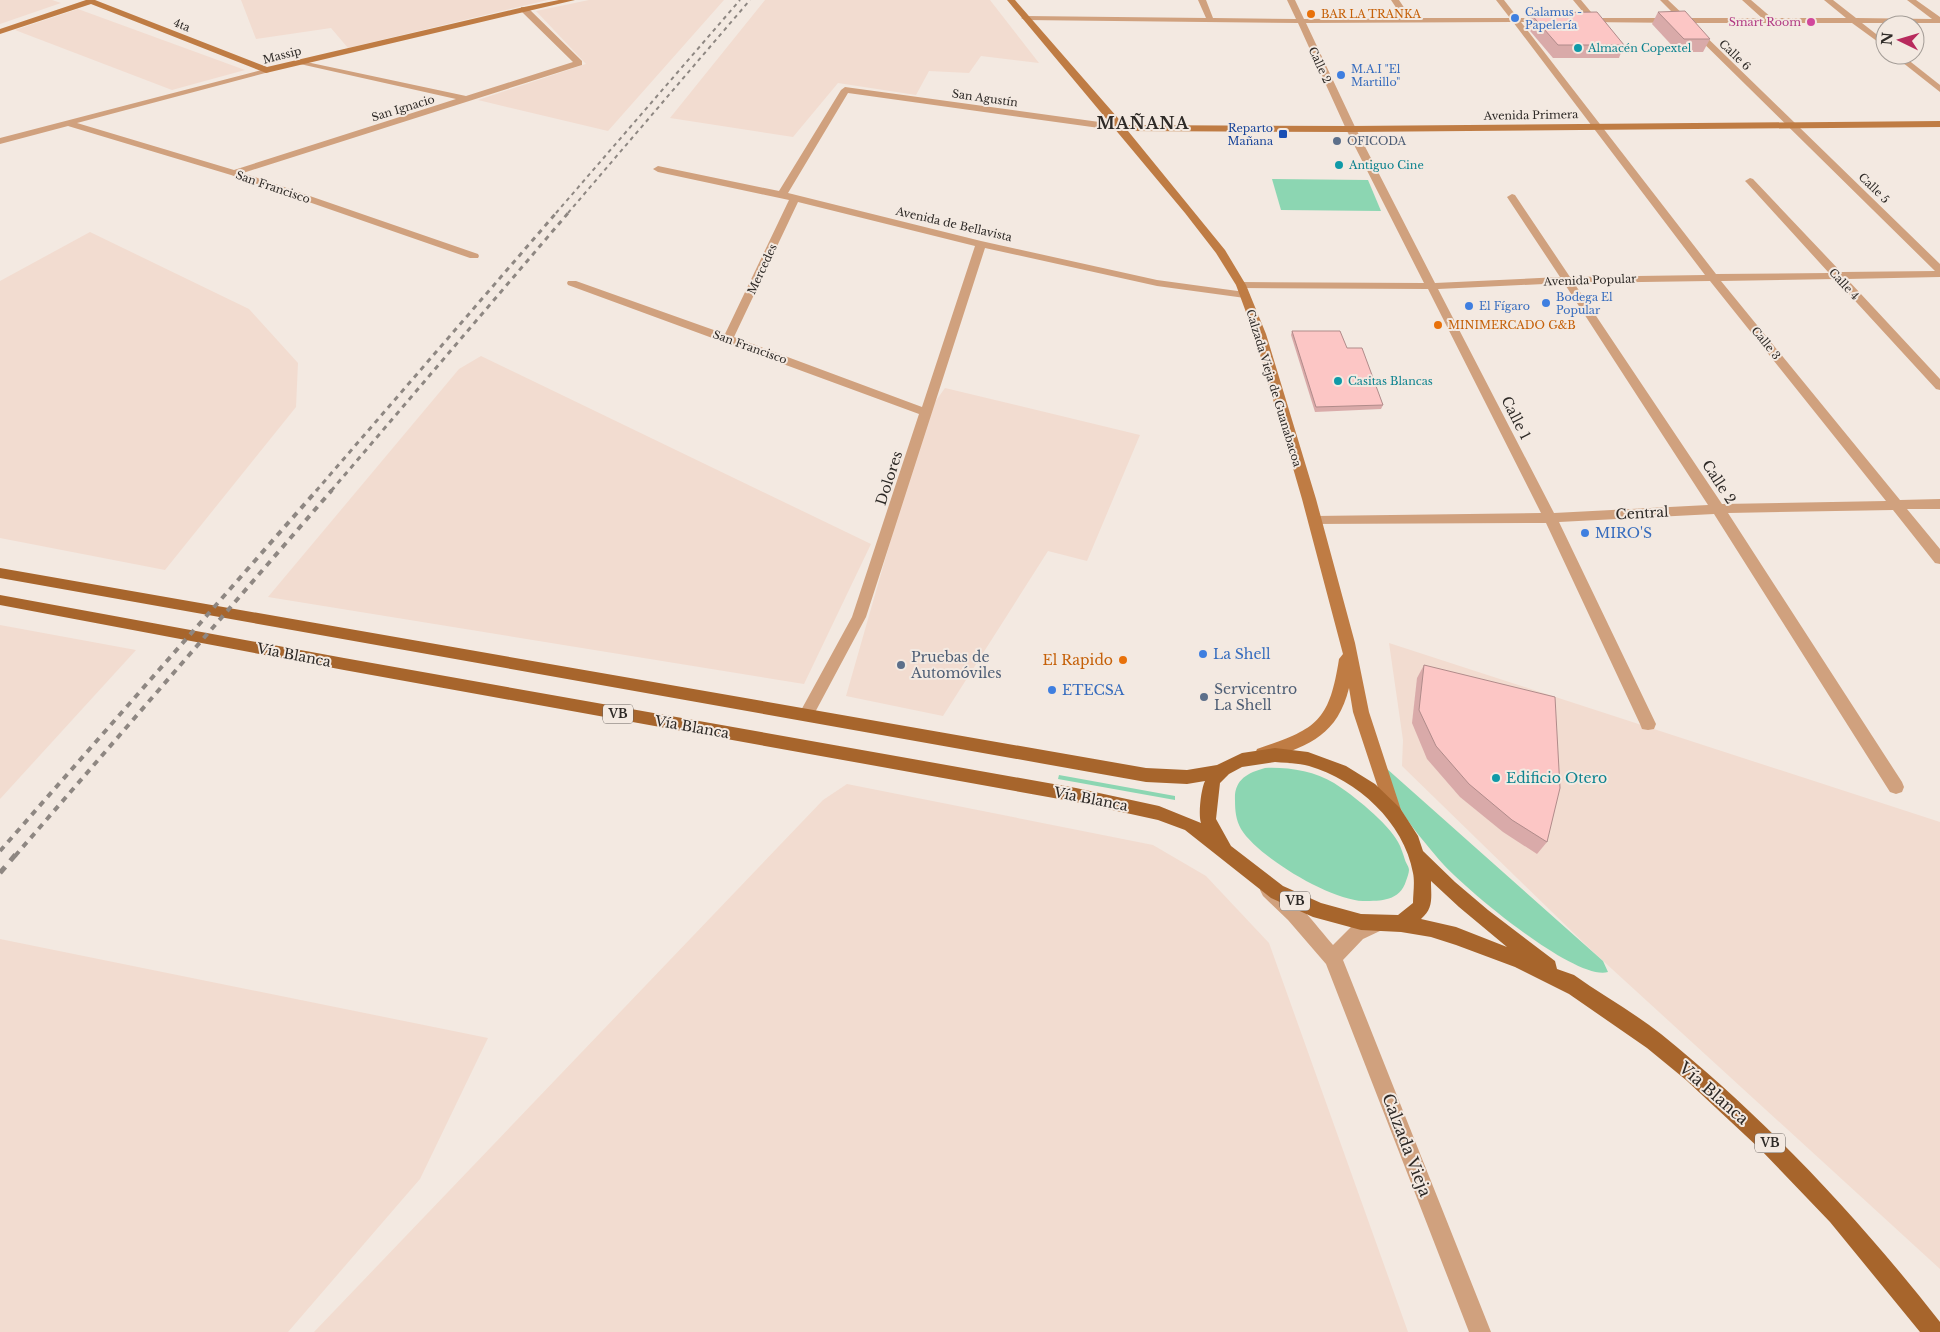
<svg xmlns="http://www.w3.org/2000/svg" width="1940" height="1332" font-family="'Libre Baskerville',serif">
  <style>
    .industrial { fill: #f2dcd0 }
    .green { fill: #8cd6b2 }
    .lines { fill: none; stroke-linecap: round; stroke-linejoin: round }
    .street { fill: #d0a17e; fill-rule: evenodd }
    .secondary { fill: #bf7c44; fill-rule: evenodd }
    .primary { fill: #a7652c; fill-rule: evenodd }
    .rail-far3 { stroke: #8e8782; stroke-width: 2; stroke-dasharray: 4 4; stroke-linecap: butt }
    .rail-far2 { stroke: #8e8782; stroke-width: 3; stroke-dasharray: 5 5; stroke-linecap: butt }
    .rail-far1 { stroke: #8e8782; stroke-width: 4; stroke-dasharray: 6 6; stroke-linecap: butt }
    .rail { stroke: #8e8782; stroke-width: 5; stroke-dasharray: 8 8; stroke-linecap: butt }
    .wall { fill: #d9aaa9 }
    .building { fill: #fcc6c5; stroke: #b08b8a }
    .food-dot { fill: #e8710a; stroke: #f3e9e1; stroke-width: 2 }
    .shop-dot { fill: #3f7fe0; stroke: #f3e9e1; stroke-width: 2 }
    .hotel-dot { fill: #d1479c; stroke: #f3e9e1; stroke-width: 2 }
    .culture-dot { fill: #0f9aa8; stroke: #f3e9e1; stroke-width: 2 }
    .transit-dot { fill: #1a4fb4; stroke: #f3e9e1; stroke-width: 2 }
    .service-dot { fill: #5c6f8a; stroke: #f3e9e1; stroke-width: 2 }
    .labels { text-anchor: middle; stroke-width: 4; stroke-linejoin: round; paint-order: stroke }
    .far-shop-label { font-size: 11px; fill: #366cbe; stroke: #f3e9e1; text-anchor: start }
    .far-food-label { font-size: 11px; fill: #c56008; stroke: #f3e9e1; text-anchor: start }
    .far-hotel-label { font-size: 11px; fill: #b23c85; stroke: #f3e9e1; text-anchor: end }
    .far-street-label { font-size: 11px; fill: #2e2a27; stroke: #f3e9e1 }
    .far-culture-label { font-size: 11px; fill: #0d838f; stroke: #f3e9e1; text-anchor: start }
    .far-transit-label { font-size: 11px; fill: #164399; stroke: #f3e9e1; text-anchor: end }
    .far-service-label { font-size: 11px; fill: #4e5e75; stroke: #f3e9e1; text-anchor: start }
    .shield { fill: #f3e9e1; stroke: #69635f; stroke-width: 1 }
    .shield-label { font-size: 12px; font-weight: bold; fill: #2e2a27 }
    .street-label { font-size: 14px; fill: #2e2a27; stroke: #f3e9e1 }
    .shop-label { font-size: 14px; fill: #366cbe; stroke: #f3e9e1; text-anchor: start }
    .service-label { font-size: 14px; fill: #4e5e75; stroke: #f3e9e1; text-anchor: start }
    .food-label { font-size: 14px; fill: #c56008; stroke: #f3e9e1; text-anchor: end }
    .culture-label { font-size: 14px; fill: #0d838f; stroke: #f3e9e1; text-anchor: start }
    .far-district-label { font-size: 16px; font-weight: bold; letter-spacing: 1px; fill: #2e2a27; stroke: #f3e9e1 }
    .near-street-label { font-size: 16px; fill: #2e2a27; stroke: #f3e9e1 }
  </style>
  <rect width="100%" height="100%" fill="#f3e9e1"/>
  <!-- industrial -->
  <g class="industrial">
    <polygon points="0,0 52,0 61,3 0,24"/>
    <polygon points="241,0 548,0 348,48 331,28 256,39"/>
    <polygon points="589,0 724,0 608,131 478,100 586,64 536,11"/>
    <polygon points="765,0 990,0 1039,63 981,56 969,73 929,71 916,95 838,83 793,137 670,118"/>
    <polygon points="78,9 245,70 172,90 15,30"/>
    <polygon points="90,232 249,309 298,363 296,407 165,570 0,538 0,281"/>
    <polygon points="481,356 871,544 804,684 268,597 459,369"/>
    <polygon points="945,388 1140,435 1087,561 1048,551 943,716 846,696 927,413"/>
    <polygon points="0,625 136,650 0,799"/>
    <polygon points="1389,643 1940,822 1940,1269 1589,948 1402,766 1403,740"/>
    <polygon points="847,784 1153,845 1206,876 1269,943 1408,1332 314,1332 823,800"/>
    <polygon points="0,939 488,1038 420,1179 288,1332 0,1332"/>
  </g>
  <!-- green -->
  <g class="green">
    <polygon points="1272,179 1368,180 1381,211 1281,210"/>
    <path d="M1265,768c23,-1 49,3 69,15 19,12 54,40 64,59 3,5 5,12 7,18 1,3 4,7 4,10 0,3 -2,8 -3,11 -6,20 -25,20 -43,20 -33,-1 -105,-44 -122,-72 -5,-9 -6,-18 -6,-29 -1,-20 12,-27 30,-32z"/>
    <path d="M1386,768l217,193 5,11c-33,10 -150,-88 -172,-116 -14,-17 -33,-38 -41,-59 -4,-9 -6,-20 -9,-29z"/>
    <polygon points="1059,775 1175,796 1175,800 1058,779"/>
  </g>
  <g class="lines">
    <!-- street -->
    <g class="street">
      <path d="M1198,0h8l7,18 83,1 -9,-19h8l9,19 99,-1 -12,-18h8l12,18h99l-14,-18h8l14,18h31v4h-28l195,252 113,-1 -82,-90 -2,-2 5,-3 3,1 88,93 94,-1 -252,-248 -99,-1h-3v-4h7l-15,-18h8l15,18h82l-18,-18h8l19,18h75l-20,-18h9l21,18h74l-22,-18h9l23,18 76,1 -25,-19h9l24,17v6h-78l23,18v6l-33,-24h-160l248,241v13l-93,2 93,100v11l-4,-1 -101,-110 -114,2 179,219 40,-1v10h-33l33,40v15l-5,-1 -42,-53 -165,3 174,269 2,5 -2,5 -6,2 -6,-2 -176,-278 -155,8 97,202 -2,5 -6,1 -6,-1 -2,-5 -94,-201 -236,1 -2,-3 2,-3 5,-2 226,-3 -113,-224 -187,-1 -5,-3 5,-3 183,1 -78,-154 -48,-106 -273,-3 -4,-2 4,-2 181,2zM1513,22l192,253 -135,2 -55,-82 -3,-1 -5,3 53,80 -125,6 -79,-154 -50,-106zM1710,281l176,220 -164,3 -148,-221zM1564,283l144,222 -154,8 -116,-224z"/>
      <polygon points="521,7 527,7 582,61 582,65 243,173 478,254 479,256 478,258 470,258 231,175 68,126 0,144 0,138 269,68 269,72 77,123 234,170 456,99 300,64 297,64 297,60 466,96 573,62 521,11"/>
      <polygon points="1893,55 1902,55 1940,85 1940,92"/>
      <path d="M845,87l276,38 5,3 -5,3 -273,-38 -60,100 193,48 176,39 88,12 5,3 -5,3 -88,-12 -172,-38 -119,369 -54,101 -5,2 -5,-2 -3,-4 53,-97 67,-203 -351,-129 -1,-2 1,-2h8l149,53 64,-134 -131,-28 -5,-3 5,-3 121,25 62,-101zM798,202l177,44 -53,161 -188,-70z"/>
      <path d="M1269,882c20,7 49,46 64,63l18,-18 25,-11 6,2 3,6 -3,6 -19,9 -20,21 148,372h-22l-143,-368 -38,-44 -25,-24 -3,-6 3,-6z"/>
    </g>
    <!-- secondary -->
    <g class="secondary">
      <polygon points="86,0 95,0 267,67 524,7 559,0 575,0 266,73 91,4 0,34 0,29"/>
      <path d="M1007,0h8l109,125 227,1 589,-5v6l-589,5 -223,-1 97,119 21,35 20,49 50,165 39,144 14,69 34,104 -2,5 -6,2 -6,-2 -36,-109 -4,-24c-12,49 -42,58 -86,73l-6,-2 -2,-5 2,-5c59,-20 72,-26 82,-90l4,-5 -41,-155 -48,-165 -18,-49 -20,-32 -31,-40z"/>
    </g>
    <!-- primary -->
    <path class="primary" d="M0,568l1146,200 41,2 30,-5 25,-12 33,-5 33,4 38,14 29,18 25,24 18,28 5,15 32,31 33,28 67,51 2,8 17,6c28,20 59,37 87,59 105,85 196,182 279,288v10h-20l-90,-110 -70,-73 -74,-69 -39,-32 -78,-54 -54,-27 -59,-22 -25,-8 -30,-5 -40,-2 -48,-13 -42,-19 -86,-68 -27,-10 -82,-18 -732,-132 -344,-65v-10l344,63 732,130 83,18 42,17c-3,-8 0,-34 4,-42l-18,3 -41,-2 -1146,-204zM1275,762c11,1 23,1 34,4 48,14 95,56 104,107 2,9 0,21 0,30l-15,12 -37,-1 -40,-11 -38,-17 -52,-40 -15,-27 4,-36 9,-9 13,-7zM1431,881l28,26 48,40 -51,-20 -35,-8c13,-11 10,-22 10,-38z"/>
    <!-- rail-far3 -->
    <g class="rail-far3">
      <polyline points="556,213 740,0"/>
      <polyline points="568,213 750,0"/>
    </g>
    <!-- rail-far2 -->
    <g class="rail-far2">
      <polyline points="316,491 557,212"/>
      <polyline points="331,491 569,212"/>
    </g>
    <!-- rail-far1 -->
    <g class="rail-far1">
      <polyline points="0,851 317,490"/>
      <polyline points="15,856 332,490"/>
    </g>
    <!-- rail -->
    <polyline class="rail" points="0,873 16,854"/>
  </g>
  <!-- wall -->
  <g class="wall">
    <polygon points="1658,12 1710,39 1703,52 1678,52 1652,24"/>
    <polygon points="1530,13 1624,45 1619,58 1553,58 1525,25"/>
    <polygon points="1292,331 1347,348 1383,405 1381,409 1315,412 1291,335"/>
    <polygon points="1424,665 1547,842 1537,854 1503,832 1460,797 1427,759 1412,723 1417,678"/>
  </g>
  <!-- building -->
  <g class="building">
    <polygon points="1685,11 1710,39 1684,39 1658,12"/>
    <polygon points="1597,12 1624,45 1558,45 1530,13"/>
    <polygon points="1292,331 1340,331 1347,348 1362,348 1383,405 1316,407"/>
    <polygon points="1424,665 1555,697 1560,788 1547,842 1512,820 1469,784 1436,746 1419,710"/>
  </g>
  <!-- markers -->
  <g class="food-dot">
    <circle cx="1311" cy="14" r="5"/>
    <circle cx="1438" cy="325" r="5"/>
    <circle cx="1123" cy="660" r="5"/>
  </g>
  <g class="shop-dot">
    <circle cx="1515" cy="18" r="5"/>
    <circle cx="1341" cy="75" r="5"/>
    <circle cx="1546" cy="303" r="5"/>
    <circle cx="1469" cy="306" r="5"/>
    <circle cx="1585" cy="533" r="5"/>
    <circle cx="1203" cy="654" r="5"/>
    <circle cx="1052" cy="690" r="5"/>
  </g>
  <circle class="hotel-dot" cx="1811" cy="22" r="5"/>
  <g class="culture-dot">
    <circle cx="1578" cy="48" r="5"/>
    <circle cx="1339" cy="165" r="5"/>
    <circle cx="1338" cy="381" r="5"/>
    <circle cx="1496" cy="778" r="5"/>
  </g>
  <rect class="transit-dot" x="1278" y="129" width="10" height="10" rx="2.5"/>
  <g class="service-dot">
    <circle cx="1337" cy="141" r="5"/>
    <circle cx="901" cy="665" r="5"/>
    <circle cx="1204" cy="697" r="5"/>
  </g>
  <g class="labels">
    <!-- far-shop labels -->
    <g class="far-shop-label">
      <text x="1525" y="16">Calamus -<tspan x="1525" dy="13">Papelería</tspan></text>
      <text x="1351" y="73">M.A.I "El<tspan x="1351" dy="13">Martillo"</tspan></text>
      <text x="1556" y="301">Bodega El<tspan x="1556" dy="13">Popular</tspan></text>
      <text x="1479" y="310">El Fígaro</text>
    </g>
    <!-- far-food labels -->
    <g class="far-food-label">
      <text x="1321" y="18">BAR LA TRANKA</text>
      <text x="1448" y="329">MINIMERCADO G&amp;B</text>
    </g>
    <!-- far-hotel labels -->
    <g class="far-hotel-label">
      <text x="1801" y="26">Smart Room</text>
    </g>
    <!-- far-street labels -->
    <g class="far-street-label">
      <text transform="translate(182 25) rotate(22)" y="4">4ta</text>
      <text transform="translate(282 55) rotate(-14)" y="4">Massip</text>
      <text transform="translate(1735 55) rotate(44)" y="4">Calle 6</text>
      <text transform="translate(1320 65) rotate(65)" y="4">Calle 2</text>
      <text transform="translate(985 98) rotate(8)" y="4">San Agustín</text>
      <text transform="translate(403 108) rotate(-17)" y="4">San Ignacio</text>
      <text transform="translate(1531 115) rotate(-1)" y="4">Avenida Primera</text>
      <text transform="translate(273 187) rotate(19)" y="4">San Francisco</text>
      <text transform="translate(1874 188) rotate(44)" y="4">Calle 5</text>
      <text transform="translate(954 224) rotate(13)" y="4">Avenida de Bellavista</text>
      <text transform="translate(762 269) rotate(-65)" y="4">Mercedes</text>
      <text transform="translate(1590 280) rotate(-2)" y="4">Avenida Popular</text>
      <text transform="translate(1844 284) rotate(47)" y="4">Calle 4</text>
      <text transform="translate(1766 343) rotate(51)" y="4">Calle 3</text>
      <text transform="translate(750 347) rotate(20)" y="4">San Francisco</text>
      <text transform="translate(1274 388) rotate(73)" y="4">Calzada Vieja de Guanabacoa</text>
    </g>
    <!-- far-culture labels -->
    <g class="far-culture-label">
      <text x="1588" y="52">Almacén Copextel</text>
      <text x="1349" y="169">Antiguo Cine</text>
      <text x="1348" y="385">Casitas Blancas</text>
    </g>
    <!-- far-transit labels -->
    <g class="far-transit-label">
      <text x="1273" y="132">Reparto<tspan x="1273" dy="13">Mañana</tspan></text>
    </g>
    <!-- far-service labels -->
    <g class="far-service-label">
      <text x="1347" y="145">OFICODA</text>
    </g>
    <!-- shield labels -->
    <g class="shield">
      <rect x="603" y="704.5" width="30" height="19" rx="4"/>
      <rect x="1280" y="891.5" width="30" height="19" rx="4"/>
      <rect x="1755" y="1133.5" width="30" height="19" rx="4"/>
    </g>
    <g class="shield-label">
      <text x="618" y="718">VB</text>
      <text x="1295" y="905">VB</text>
      <text x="1770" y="1147">VB</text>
    </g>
    <!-- street labels -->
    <g class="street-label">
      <text transform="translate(1516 418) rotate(63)" y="5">Calle 1</text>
      <text transform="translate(889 478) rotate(-72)" y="5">Dolores</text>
      <text transform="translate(1719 482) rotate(57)" y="5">Calle 2</text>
      <text transform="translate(1642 513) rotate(-3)" y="5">Central</text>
      <text transform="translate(294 655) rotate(11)" y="5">Vía Blanca</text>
      <text transform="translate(692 727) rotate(10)" y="5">Vía Blanca</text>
      <text transform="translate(1091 799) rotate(11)" y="5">Vía Blanca</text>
    </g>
    <!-- shop labels -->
    <g class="shop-label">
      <text x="1595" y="538">MIRO'S</text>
      <text x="1213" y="659">La Shell</text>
      <text x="1062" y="695">ETECSA</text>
    </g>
    <!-- service labels -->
    <g class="service-label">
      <text x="911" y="662">Pruebas de<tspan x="911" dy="16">Automóviles</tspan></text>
      <text x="1214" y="694">Servicentro<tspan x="1214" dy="16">La Shell</tspan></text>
    </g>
    <!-- food labels -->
    <g class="food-label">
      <text x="1113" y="665">El Rapido</text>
    </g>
    <!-- culture labels -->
    <g class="culture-label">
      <text x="1506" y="783">Edificio Otero</text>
    </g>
    <!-- far-district labels -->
    <g class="far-district-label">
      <text x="1143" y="129">MAÑANA</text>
    </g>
    <!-- near-street labels -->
    <g class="near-street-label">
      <text transform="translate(1714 1093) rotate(41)" y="6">Vía Blanca</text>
      <text transform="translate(1407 1145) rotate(69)" y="6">Calzada Vieja</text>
    </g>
  </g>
  <!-- north arrow -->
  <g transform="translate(1900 40) rotate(275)"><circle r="24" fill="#f3e9e1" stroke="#a49d97"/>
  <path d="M0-4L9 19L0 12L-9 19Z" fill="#b82a5d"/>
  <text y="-8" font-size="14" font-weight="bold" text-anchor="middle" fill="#2e2a27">N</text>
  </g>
</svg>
